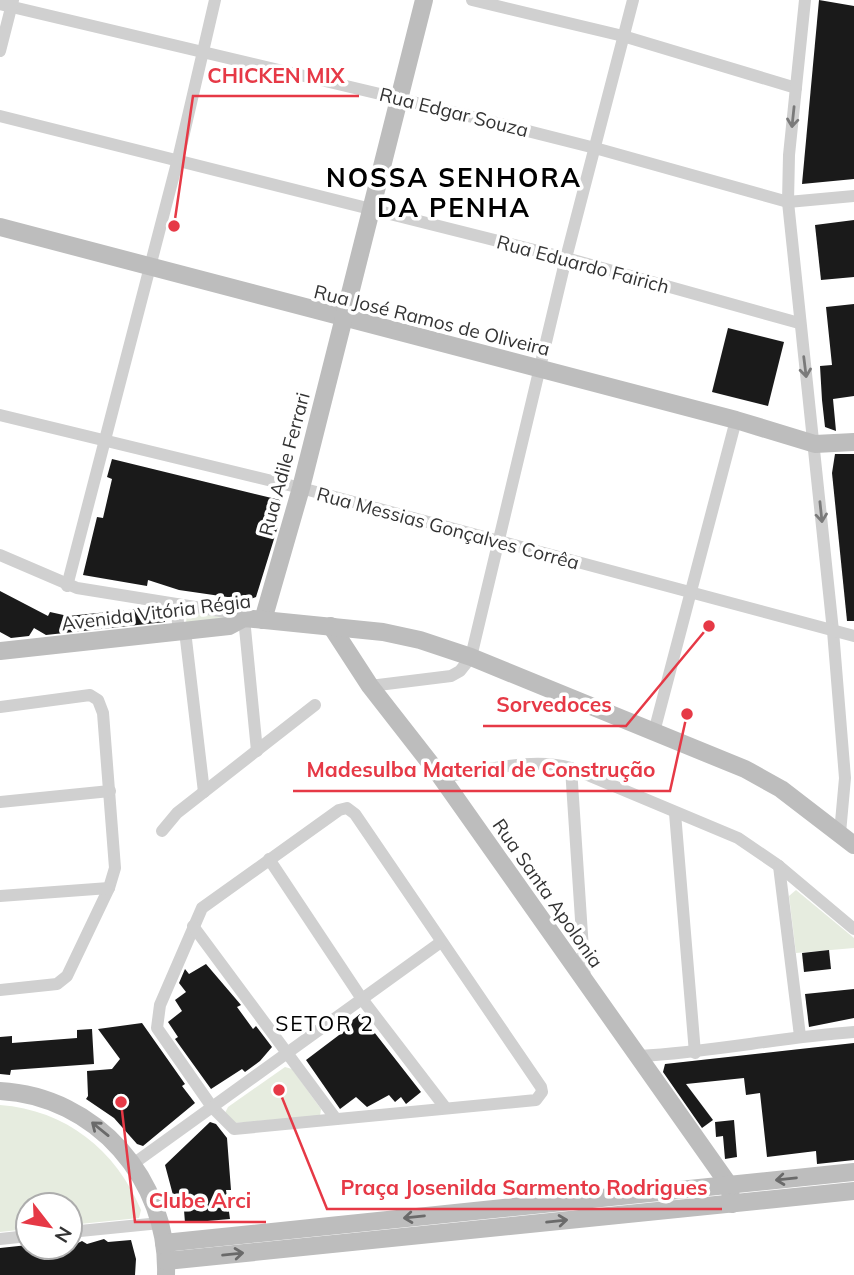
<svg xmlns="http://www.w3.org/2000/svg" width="854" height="1275" font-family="Mulish,sans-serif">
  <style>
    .green { fill: #e6ecdf }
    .building { fill: #1a1a1a }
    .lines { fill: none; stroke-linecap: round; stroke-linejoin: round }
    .street { stroke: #d0d0d0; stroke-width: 12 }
    .secondary { stroke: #bdbdbd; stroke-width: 18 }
    .oneway { stroke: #7a7a7a }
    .oneway2 { stroke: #6a6a6a }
    .labels { text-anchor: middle; stroke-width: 7; stroke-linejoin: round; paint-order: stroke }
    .street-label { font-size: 19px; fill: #333; stroke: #fff }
    .neighbourhood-label { font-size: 21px; letter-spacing: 2px; fill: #000; stroke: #fff }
    .district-label { font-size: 26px; font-weight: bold; letter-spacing: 2px; fill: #000; stroke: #fff }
    .leader { fill: none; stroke: #e63946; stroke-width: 2.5 }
    .callout-dot { fill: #e63946; stroke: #fff; stroke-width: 2.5 }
    .callout-label { font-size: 21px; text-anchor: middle; font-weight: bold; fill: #e63946; stroke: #fff; stroke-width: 7; stroke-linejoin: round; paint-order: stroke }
  </style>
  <rect width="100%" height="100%" fill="#fff"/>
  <!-- green -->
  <g class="green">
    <polygon points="187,612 229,618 186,624"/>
    <polygon points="796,890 854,938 854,948 796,953 789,896"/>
    <polygon points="285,1067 292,1069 321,1109 320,1116 234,1123 225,1113 228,1107"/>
    <path d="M0,1105c66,5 116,45 141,105l-2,8 -69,7v-20h-42v24l-28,3z"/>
  </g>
  <!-- building -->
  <g class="building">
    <polygon points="819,0 854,6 854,179 802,184"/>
    <polygon points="854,220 854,277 821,280 815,225"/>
    <polygon points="854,304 854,396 833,399 836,431 825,427 822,400 820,366 832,365 826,307"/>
    <polygon points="728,328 784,342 768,406 712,392"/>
    <polygon points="835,454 854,454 854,621 847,621 832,473"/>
    <polygon points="112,459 280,500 274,525 278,526 274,539 256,597 248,600 179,590 148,580 147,586 83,575 97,517 103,518 112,479 107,477"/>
    <polygon points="0,591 48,616 50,612 68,616 138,609 165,611 165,622 46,635 34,628 29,636 11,638 0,632"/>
    <polygon points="829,950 831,969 804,972 802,953"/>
    <polygon points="206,964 241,1005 237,1007 253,1029 256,1026 272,1047 260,1061 245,1072 242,1069 211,1089 175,1039 178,1037 168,1022 182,1011 175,1000 186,992 179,983 185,969 189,974"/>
    <polygon points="854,989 854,1018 809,1027 805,994"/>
    <polygon points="360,1014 421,1092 406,1104 401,1097 395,1102 389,1095 367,1107 356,1097 340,1109 306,1060 351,1026 349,1023"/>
    <polygon points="142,1023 185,1084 182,1086 195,1103 143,1146 137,1144 114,1118 86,1099 88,1096 87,1071 112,1069 120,1059 98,1029"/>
    <polygon points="92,1029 94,1064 11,1070 10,1075 0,1074 0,1037 12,1036 12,1043 77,1038 77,1030"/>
    <polygon points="854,1043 854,1160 817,1164 816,1151 767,1157 760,1093 746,1095 744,1078 686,1084 713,1120 702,1128 663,1072 665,1064"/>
    <polygon points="734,1120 737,1157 725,1159 723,1136 716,1137 715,1122"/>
    <polygon points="210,1122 216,1124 227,1138 231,1190 226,1190 230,1219 185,1223 184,1210 173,1195 165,1165"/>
    <polygon points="104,1239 108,1242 131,1240 136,1259 135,1275 0,1275 0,1248 28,1245 70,1247 82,1241 87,1244"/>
  </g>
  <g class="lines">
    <!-- street -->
    <g class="street">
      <polyline points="472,0 623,36 796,88"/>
      <polyline points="805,0 789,155 788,202 833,631 845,778 840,833"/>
      <polyline points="0,4 401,99 595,148 788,202 854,196"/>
      <polyline points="0,51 13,0"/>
      <polyline points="0,116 566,258 799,323"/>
      <polyline points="0,415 301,488 854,636"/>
      <polyline points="0,555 77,588 226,612 244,618 257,751"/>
      <polyline points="67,586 178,159 215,0"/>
      <polyline points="176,604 179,632"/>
      <polyline points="185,631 204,792"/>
      <polyline points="370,686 451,676 460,671 471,657 566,258 633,0"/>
      <polyline points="0,707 90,695 98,700 103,713 115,868 109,888 67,976 57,984 0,990"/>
      <polyline points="654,732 736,420"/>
      <polyline points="571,768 585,980"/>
      <path d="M441,777c41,-5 90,-21 130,-9l167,70 41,28 75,63"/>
      <polyline points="0,802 110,791"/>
      <polygon points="347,808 355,814 541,1087 542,1092 536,1100 234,1129 212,1107 157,1028 160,1005 202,908 339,810"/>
      <polyline points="675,813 695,1053"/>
      <polyline points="162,831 177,813 315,705"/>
      <polyline points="269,859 362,999 444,1106"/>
      <polyline points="779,866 800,1036"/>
      <polyline points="0,896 109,888"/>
      <polyline points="193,926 336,1119"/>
      <path d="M640,1056c72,-4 142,-19 214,-24"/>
      <polyline points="133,1164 441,942"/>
      <polyline points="70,1232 160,1223"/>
      <polyline points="0,1239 28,1236"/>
    </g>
    <!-- secondary -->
    <g class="secondary">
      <polyline points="0,227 736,420 815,444 854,442"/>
      <polyline points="263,620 301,488 424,0"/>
      <polyline points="331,626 370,686 441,777 729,1185 732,1204"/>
      <polyline points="0,651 229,626 244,618 383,632 420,640 471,657 745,769 781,789 854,845"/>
      <path d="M0,1091c96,5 169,89 166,184"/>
      <polyline points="164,1243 854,1172"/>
      <polyline points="166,1261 854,1191"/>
    </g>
  </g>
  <!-- one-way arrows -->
  <defs><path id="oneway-shaft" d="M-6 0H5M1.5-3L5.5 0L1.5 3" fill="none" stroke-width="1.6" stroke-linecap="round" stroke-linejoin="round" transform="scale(1.75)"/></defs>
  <g class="oneway">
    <use href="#oneway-shaft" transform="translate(793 117) rotate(96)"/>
    <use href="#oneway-shaft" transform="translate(805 367) rotate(83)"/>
    <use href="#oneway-shaft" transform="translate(821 512) rotate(84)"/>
  </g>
  <g class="oneway2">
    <use href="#oneway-shaft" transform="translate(100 1129) rotate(-141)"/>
    <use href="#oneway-shaft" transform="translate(786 1179) rotate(174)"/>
    <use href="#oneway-shaft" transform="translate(414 1217) rotate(174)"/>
    <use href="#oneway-shaft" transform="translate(557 1221) rotate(-6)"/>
    <use href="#oneway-shaft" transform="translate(233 1254) rotate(-6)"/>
  </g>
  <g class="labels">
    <!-- street labels -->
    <g class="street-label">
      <text transform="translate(454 112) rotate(14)" y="7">Rua Edgar Souza</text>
      <text transform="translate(583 264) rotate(15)" y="7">Rua Eduardo Fairich</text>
      <text transform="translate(432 320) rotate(14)" y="7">Rua José Ramos de Oliveira</text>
      <text transform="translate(284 464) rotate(-75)" y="7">Rua Adile Ferrari</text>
      <text transform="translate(448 528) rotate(15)" y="7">Rua Messias Gonçalves Corrêa</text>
      <text transform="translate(156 612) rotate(-7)" y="7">Avenida Vitória Régia</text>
      <text transform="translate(548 893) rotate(55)" y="7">Rua Santa Apolonia</text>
    </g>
    <!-- neighbourhood labels -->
    <g class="neighbourhood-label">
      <text x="325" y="1031">SETOR 2</text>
    </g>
    <!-- district labels -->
    <g class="district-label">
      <text x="454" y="187">NOSSA SENHORA<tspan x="454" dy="30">DA PENHA</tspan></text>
    </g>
  </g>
  <!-- callouts -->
  <path class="leader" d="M174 226L193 96H359M709 626L626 726H483M687 714L670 791H293M279 1090L327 1209H722M121 1102L135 1222H266"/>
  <g class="callout-dot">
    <circle cx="174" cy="226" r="7"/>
    <circle cx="709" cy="626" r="7"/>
    <circle cx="687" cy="714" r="7"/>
    <circle cx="279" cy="1090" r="7"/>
    <circle cx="121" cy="1102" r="7"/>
  </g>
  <g class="callout-label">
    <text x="276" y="83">CHICKEN MIX</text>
    <text x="554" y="712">Sorvedoces</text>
    <text x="481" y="777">Madesulba Material de Construção</text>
    <text x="524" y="1195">Praça Josenilda Sarmento Rodrigues</text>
    <text x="200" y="1208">Clube Arci</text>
  </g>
  <!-- north arrow -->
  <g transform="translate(49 1226) rotate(121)"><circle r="33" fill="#ffffff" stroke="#adadad" stroke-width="2"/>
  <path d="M0-5L12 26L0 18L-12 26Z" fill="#e63946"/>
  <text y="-10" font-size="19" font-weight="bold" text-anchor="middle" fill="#333333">N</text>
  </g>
</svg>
